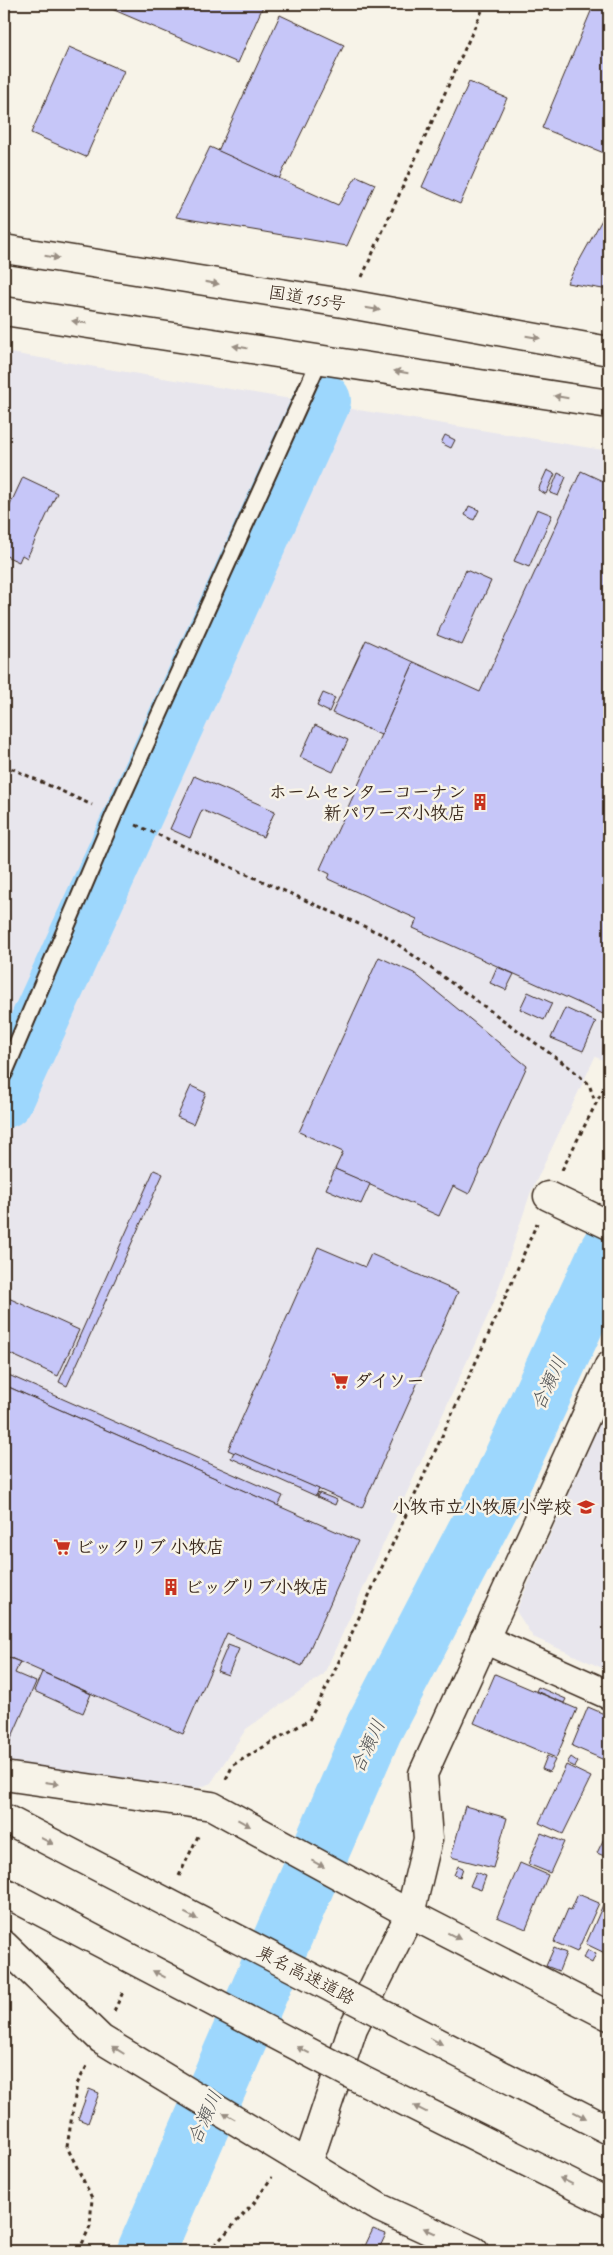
<svg xmlns="http://www.w3.org/2000/svg" width="613" height="2255" font-family="Caveat,'Klee One',sans-serif">
  <style>
    .built { fill: #e8e6ed }
    .lines { fill: none; stroke-linecap: round; stroke-linejoin: round }
    .river { stroke: #9dd7fd; stroke-width: 58 }
    .building { fill: #c6c6f8; stroke: #3b2a1e }
    .service-casing { stroke: #3b2a1e; stroke-width: 19 }
    .minor-casing { stroke: #3b2a1e; stroke-width: 31 }
    .trunk-casing { stroke: #3b2a1e; stroke-width: 31 }
    .motorway-casing { stroke: #3b2a1e; stroke-width: 31 }
    .path { stroke: #3b2a1e; stroke-width: 3; stroke-dasharray: 4 4; stroke-linecap: butt }
    .service { stroke: #f7f3e8; stroke-width: 15 }
    .minor { stroke: #f7f3e8; stroke-width: 28 }
    .trunk { stroke: #f7f3e8; stroke-width: 28 }
    .motorway { stroke: #f7f3e8; stroke-width: 28 }
    .motorway-bridge-casing { stroke: #3b2a1e; stroke-width: 31; stroke-linecap: butt }
    .motorway-bridge { stroke: #f7f3e8; stroke-width: 28 }
    .oneway { fill: #998e83 }
    .labels { text-anchor: middle; stroke-width: 5; stroke-linejoin: round; paint-order: stroke }
    .street-label { font-size: 18px; fill: #3b2a1e; stroke: #f7f3e8 }
    .poi-label { font-size: 18px; font-weight: bold; fill: #3b2a1e; stroke: #f7f3e8; text-anchor: start }
    .water-label { font-size: 19px; font-style: italic; fill: #545556; stroke: #f7f3e8 }
  </style>
  <rect width="100%" height="100%" fill="#f7f3e8"/>
  <filter id="ink" filterUnits="userSpaceOnUse"><feTurbulence type="fractalNoise" baseFrequency=".02" numOctaves="2"/><feDisplacementMap in="SourceGraphic" scale="10" xChannelSelector="R" yChannelSelector="G"/><feConvolveMatrix kernelMatrix="1 2 1 2 8 2 1 2 1" color-interpolation-filters="sRGB"/></filter>
  <g filter="url(#ink)">
    <!-- built -->
    <g class="built">
      <polygon points="4,352 609,451 609,1062 595,1057 530,1194 494,1302 324,1674 246,1729 211,1783 199,1788 79,1777 4,1761"/>
      <polygon points="609,1403 609,1671 533,1637 516,1611"/>
    </g>
    <g class="lines">
      <!-- river -->
      <g class="river">
        <polyline points="4,1099 322,401"/>
        <polyline points="146,2251 374,1728 500,1486 609,1250"/>
      </g>
    </g>
    <!-- building -->
    <g class="building">
      <polygon points="100,4 264,4 238,63"/>
      <polygon points="594,4 609,4 609,155 542,128"/>
      <polygon points="280,15 344,45 279,179 218,151"/>
      <polygon points="69,47 124,71 86,157 31,133"/>
      <polygon points="469,82 507,98 460,204 422,187"/>
      <polygon points="210,147 338,205 357,176 375,184 347,246 176,217"/>
      <polygon points="609,207 609,290 567,283"/>
      <polygon points="445,435 455,440 451,448 441,443"/>
      <polygon points="547,470 555,474 546,494 538,490"/>
      <polygon points="581,471 609,484 609,1002 603,1014 413,928 417,919 328,879 330,874 320,869 414,662 480,692"/>
      <polygon points="558,473 566,477 558,496 550,493"/>
      <polygon points="23,477 57,493 27,558 22,555 19,562 4,555 4,518"/>
      <polygon points="469,506 479,510 474,520 465,515"/>
      <polygon points="537,509 552,515 529,567 514,561"/>
      <polygon points="466,570 491,581 462,645 437,635"/>
      <polygon points="366,640 414,662 381,735 332,713"/>
      <polygon points="323,693 335,698 329,712 317,706"/>
      <polygon points="315,725 348,740 333,772 300,757"/>
      <polygon points="194,776 275,811 263,837 202,810 190,838 170,829"/>
      <polygon points="379,957 414,973 527,1066 469,1194 453,1186 439,1216 335,1169 343,1152 299,1132"/>
      <polygon points="497,967 514,974 506,990 490,983"/>
      <polygon points="528,992 552,1003 544,1020 520,1009"/>
      <polygon points="565,1008 596,1022 583,1051 551,1038"/>
      <polygon points="191,1086 206,1093 193,1124 177,1117"/>
      <polygon points="335,1169 370,1184 361,1204 326,1189"/>
      <polygon points="154,1170 163,1174 67,1386 59,1382"/>
      <polygon points="318,1247 365,1267 371,1254 458,1292 362,1508 228,1450"/>
      <polygon points="4,1296 79,1330 58,1376 4,1351"/>
      <polygon points="4,1373 283,1496 278,1506 4,1385"/>
      <polygon points="4,1385 358,1541 302,1666 227,1633 183,1734 4,1655"/>
      <polygon points="234,1452 319,1489 316,1496 231,1458"/>
      <polygon points="319,1493 337,1500 335,1505 317,1497"/>
      <polygon points="228,1645 239,1649 228,1675 217,1671"/>
      <polygon points="7,1657 20,1662 15,1673 36,1682 7,1748 4,1747 4,1664"/>
      <polygon points="42,1672 91,1694 83,1713 34,1691"/>
      <polygon points="495,1674 577,1709 556,1758 474,1723"/>
      <polygon points="538,1687 566,1699 564,1703 536,1691"/>
      <polygon points="588,1707 609,1716 609,1762 572,1746"/>
      <polygon points="547,1756 555,1760 549,1772 542,1769"/>
      <polygon points="571,1757 578,1762 575,1767 567,1763"/>
      <polygon points="566,1765 591,1777 563,1834 539,1823"/>
      <polygon points="465,1806 507,1818 493,1868 451,1857"/>
      <polygon points="609,1821 609,1858 597,1853 608,1830 606,1829"/>
      <polygon points="541,1833 564,1842 550,1873 528,1864"/>
      <polygon points="520,1863 548,1875 526,1929 497,1917"/>
      <polygon points="458,1866 463,1868 460,1877 454,1875"/>
      <polygon points="476,1872 486,1876 481,1890 470,1886"/>
      <polygon points="609,1891 609,1955 586,1944"/>
      <polygon points="578,1894 599,1903 577,1952 554,1942 568,1909 571,1910"/>
      <polygon points="554,1948 566,1953 559,1971 546,1966"/>
      <polygon points="588,1950 596,1954 592,1963 583,1958"/>
      <polygon points="89,2089 99,2093 88,2123 78,2119"/>
      <polygon points="373,2229 386,2234 378,2251 360,2251 362,2245 365,2246"/>
    </g>
    <g class="lines">
      <!-- service casing -->
      <g class="service-casing">
        <polyline id="service" points="4,1074 114,815 320,359"/>
      </g>
      <!-- minor casing -->
      <g class="minor-casing">
        <g id="minor">
          <polyline points="548,1196 609,1225"/>
          <polyline points="484,1639 609,1695"/>
          <polyline points="4,1776 212,1806 410,1914 609,2016"/>
          <polyline points="4,1945 101,2039 380,2208 474,2251"/>
          <polyline points="308,2163 353,2028 410,1914 428,1839 423,1774 609,1366"/>
        </g>
      </g>
      <!-- trunk casing -->
      <g class="trunk-casing">
        <g id="trunk">
          <polyline points="4,249 349,304 609,351"/>
          <polyline points="4,311 609,404"/>
        </g>
      </g>
      <!-- motorway casing -->
      <g class="motorway-casing">
        <g id="motorway">
          <polyline points="392,2019 609,2130"/>
          <polyline points="362,2080 609,2203"/>
        </g>
      </g>
      <!-- path -->
      <g class="path">
        <polyline points="362,277 485,4"/>
        <polyline points="4,765 92,805"/>
        <polyline points="136,825 386,936 569,1067 589,1084 595,1102"/>
        <polyline points="562,1170 609,1078"/>
        <polyline points="226,1779 233,1765 309,1720 329,1683 501,1307 537,1223"/>
        <polyline points="179,1876 199,1834"/>
        <polyline points="114,2011 124,1990"/>
        <polyline points="79,2251 90,2226 92,2198 67,2147 77,2084 87,2066"/>
        <polyline points="209,2251 254,2203 272,2177"/>
      </g>
      <!-- service -->
      <use href="#service" class="service"/>
      <!-- minor -->
      <use href="#minor" class="minor"/>
      <!-- trunk -->
      <use href="#trunk" class="trunk"/>
      <!-- motorway -->
      <use href="#motorway" class="motorway"/>
      <!-- motorway-bridge casing -->
      <g class="motorway-bridge-casing">
        <g id="motorway-bridge">
          <polyline points="4,1818 392,2019"/>
          <polyline points="4,1892 362,2080"/>
        </g>
      </g>
      <!-- motorway-bridge -->
      <use href="#motorway-bridge" class="motorway-bridge"/>
    </g>
    <!-- one-way arrows -->
    <defs><path id="oneway-solid" d="M-6-.8H1V-3.2L6.5 0L1 3.2V.8H-6Z" transform="scale(1.25)"/></defs>
    <g class="oneway">
      <use href="#oneway-solid" transform="translate(52 257) rotate(9)"/>
      <use href="#oneway-solid" transform="translate(212 283) rotate(9)"/>
      <use href="#oneway-solid" transform="translate(373 309) rotate(10)"/>
      <use href="#oneway-solid" transform="translate(79 322) rotate(-171)"/>
      <use href="#oneway-solid" transform="translate(533 337) rotate(10)"/>
      <use href="#oneway-solid" transform="translate(240 347) rotate(-171)"/>
      <use href="#oneway-solid" transform="translate(401 372) rotate(-171)"/>
      <use href="#oneway-solid" transform="translate(561 397) rotate(-171)"/>
      <use href="#oneway-solid" transform="translate(52 1783) rotate(8)"/>
      <use href="#oneway-solid" transform="translate(244 1823) rotate(29)"/>
      <use href="#oneway-solid" transform="translate(47 1841) rotate(27)"/>
      <use href="#oneway-solid" transform="translate(318 1864) rotate(28)"/>
      <use href="#oneway-solid" transform="translate(191 1916) rotate(27)"/>
      <use href="#oneway-solid" transform="translate(454 1936) rotate(27)"/>
      <use href="#oneway-solid" transform="translate(159 1974) rotate(-152)"/>
      <use href="#oneway-solid" transform="translate(436 2041) rotate(27)"/>
      <use href="#oneway-solid" transform="translate(118 2050) rotate(-148)"/>
      <use href="#oneway-solid" transform="translate(303 2050) rotate(-153)"/>
      <use href="#oneway-solid" transform="translate(420 2109) rotate(-154)"/>
      <use href="#oneway-solid" transform="translate(580 2115) rotate(27)"/>
      <use href="#oneway-solid" transform="translate(229 2116) rotate(-150)"/>
      <use href="#oneway-solid" transform="translate(566 2181) rotate(-154)"/>
      <use href="#oneway-solid" transform="translate(430 2231) rotate(-155)"/>
    </g>
  </g>
  <!-- icons -->
  <defs>
    <g id="building-bare" transform="scale(1.35)"><path d="M-4-6H4V6H1V3H-1V6H-4ZM-2.5-4.3h1.7v1.8h-1.7ZM.8-4.3h1.7v1.8H.8ZM-2.5-1h1.7V.8h-1.7ZM.8-1h1.7V.8H.8Z" fill="#c8321e" stroke="#f7f3e8" stroke-width="2.5" paint-order="stroke"/></g>
    <g id="supermarket-bare" transform="scale(1.35)"><path d="M-6-5.5h2.5l.6 2H6L4.5 2H-2.5L-4.4-4H-6ZM-1.5 3.2a1.3 1.3 0 1 0 .1 0ZM3 3.2a1.3 1.3 0 1 0 .1 0Z" fill="#c8321e" stroke="#f7f3e8" stroke-width="2.5" paint-order="stroke"/></g>
    <g id="school-bare" transform="scale(1.35)"><path d="M0-5L7-2L0 1L-7-2ZM-4 1L0 2.5L4 1V4Q0 6-4 4Z" fill="#c8321e" stroke="#f7f3e8" stroke-width="2.5" paint-order="stroke"/></g>
  </defs>
  <g fill-rule="evenodd">
    <use href="#building-bare" x="480" y="802"/>
    <use href="#supermarket-bare" x="340" y="1381"/>
    <use href="#school-bare" x="586" y="1507"/>
    <use href="#supermarket-bare" x="62" y="1547"/>
    <use href="#building-bare" x="171" y="1587"/>
  </g>
  <g class="labels">
    <!-- street labels -->
    <g class="street-label">
      <text transform="translate(307 298) rotate(9)" y="6">国道155号</text>
      <text transform="translate(306 1975) rotate(27)" y="6">東名高速道路</text>
    </g>
    <!-- poi labels -->
    <g class="poi-label">
      <text x="466" y="798" text-anchor="end">ホームセンターコーナン<tspan x="466" dy="21">新パワーズ小牧店</tspan></text>
      <text x="354" y="1387">ダイソー</text>
      <text x="572" y="1513" text-anchor="end">小牧市立小牧原小学校</text>
      <text x="76" y="1553">ビックリブ 小牧店</text>
      <text x="185" y="1593">ビッグリブ小牧店</text>
    </g>
    <!-- water labels -->
    <g class="water-label">
      <text transform="translate(548 1383) rotate(-65)" y="7">合瀬川</text>
      <text transform="translate(367 1746) rotate(-65)" y="7">合瀬川</text>
      <text transform="translate(204 2117) rotate(-66)" y="7">合瀬川</text>
    </g>
  </g>
  <!-- margin -->
  <rect width="613" height="2255" fill="none" stroke="#f7f3e8" stroke-width="20"/>
  <rect x="10" y="10" width="593" height="2235" fill="none" stroke="#3b2a1e" stroke-width="2" filter="url(#ink)"/>
</svg>
